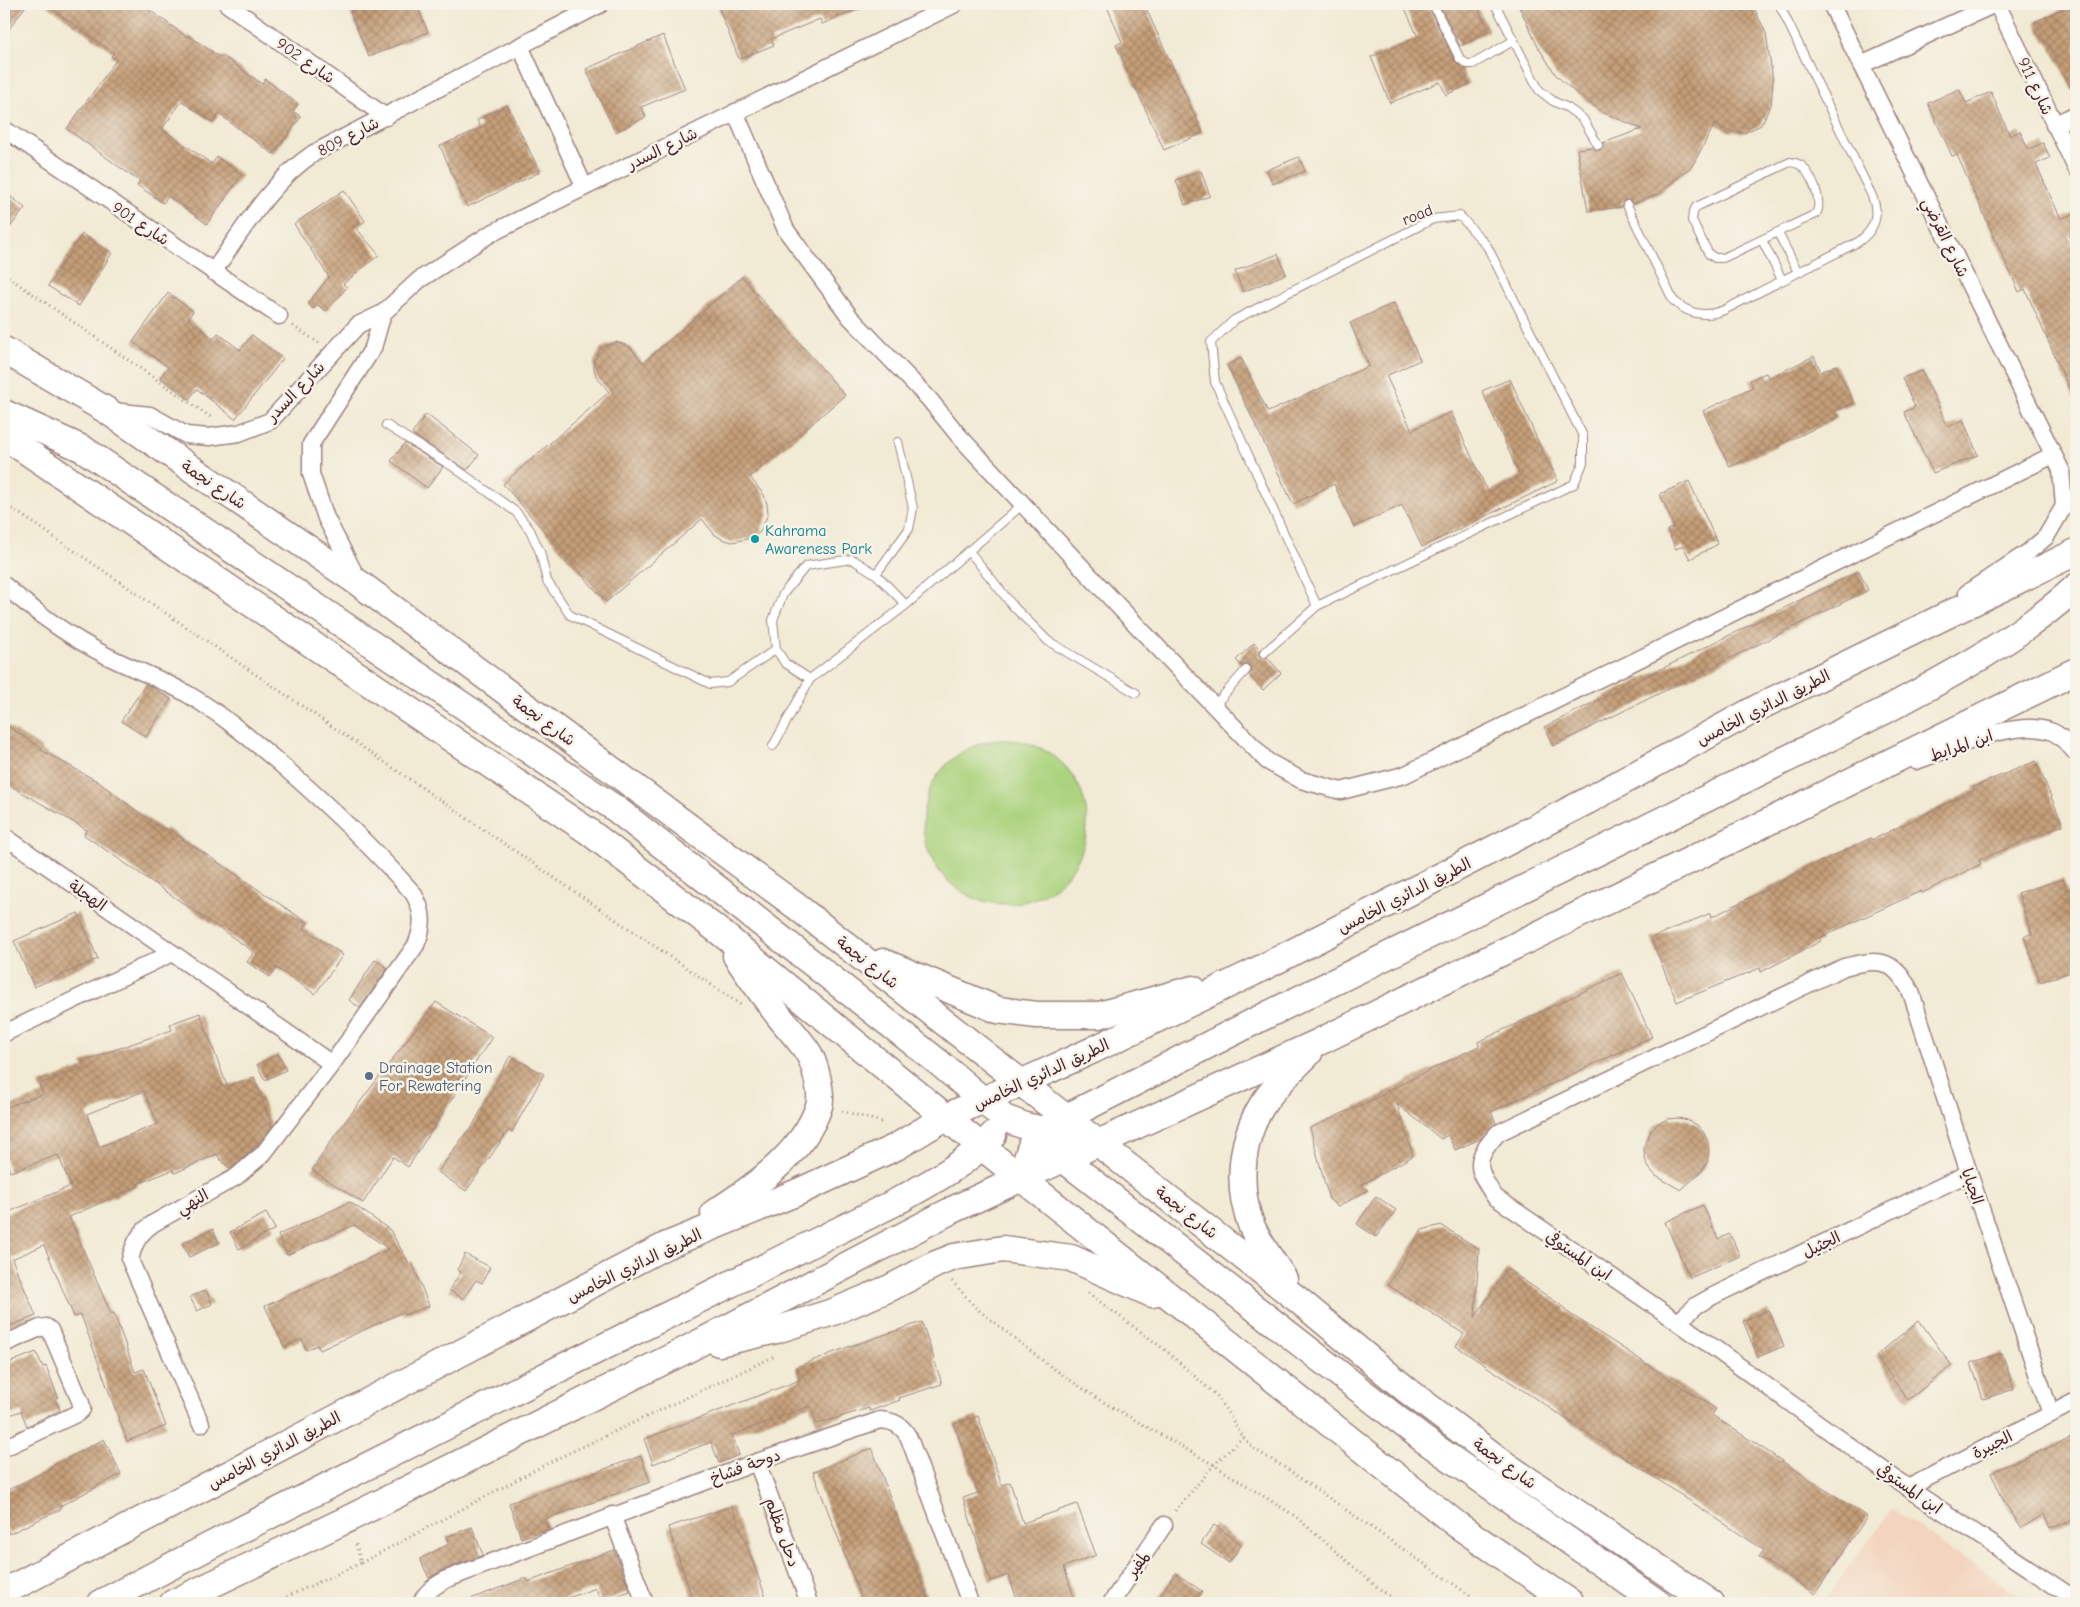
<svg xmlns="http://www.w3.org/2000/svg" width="2080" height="1607" font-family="'Comic Neue','Playpen Sans Arabic',sans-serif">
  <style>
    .built { fill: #f3d4be }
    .green { fill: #abd37e; stroke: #7a7954 }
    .building { fill: url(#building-cross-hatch); fill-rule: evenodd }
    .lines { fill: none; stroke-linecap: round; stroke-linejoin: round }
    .lane-casing { stroke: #9e8480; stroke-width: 10 }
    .street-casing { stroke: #9e8480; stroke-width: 19 }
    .primary-casing { stroke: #9e8480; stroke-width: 29 }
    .path { stroke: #9e8480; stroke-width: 3; stroke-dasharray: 1 4; stroke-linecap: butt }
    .lane { stroke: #fff; stroke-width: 8 }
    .street { stroke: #fff; stroke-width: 16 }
    .primary { stroke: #fff; stroke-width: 26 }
    .culture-dot { fill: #0f9aa8; stroke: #f7f3e8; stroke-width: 2 }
    .service-dot { fill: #5c6f8a; stroke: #f7f3e8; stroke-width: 2 }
    .labels { text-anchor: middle; stroke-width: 5; stroke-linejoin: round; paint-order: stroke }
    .street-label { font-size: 16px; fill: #4a1f2b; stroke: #f7f3e8 }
    .culture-label { font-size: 16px; fill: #0d838f; stroke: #f7f3e8; text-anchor: start }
    .service-label { font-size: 16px; fill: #4e5e75; stroke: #f7f3e8; text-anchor: start }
  </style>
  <defs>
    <pattern id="building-cross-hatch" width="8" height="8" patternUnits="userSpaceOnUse" patternTransform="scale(1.25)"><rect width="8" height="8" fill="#c59f78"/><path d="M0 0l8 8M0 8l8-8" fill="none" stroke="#a28163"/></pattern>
  </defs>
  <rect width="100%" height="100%" fill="#f7f3e8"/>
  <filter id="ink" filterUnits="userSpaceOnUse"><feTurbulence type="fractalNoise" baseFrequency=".02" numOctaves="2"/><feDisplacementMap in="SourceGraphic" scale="10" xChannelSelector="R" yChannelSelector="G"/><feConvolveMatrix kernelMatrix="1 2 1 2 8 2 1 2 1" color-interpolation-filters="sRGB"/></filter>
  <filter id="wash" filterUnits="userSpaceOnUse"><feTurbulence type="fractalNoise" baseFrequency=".0096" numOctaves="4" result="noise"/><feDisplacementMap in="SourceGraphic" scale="20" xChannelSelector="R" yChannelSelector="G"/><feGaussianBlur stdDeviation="1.12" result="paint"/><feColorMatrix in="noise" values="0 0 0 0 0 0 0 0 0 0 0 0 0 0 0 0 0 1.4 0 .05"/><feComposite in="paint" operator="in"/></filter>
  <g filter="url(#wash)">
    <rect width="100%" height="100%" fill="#f1ead4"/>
    <!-- built -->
    <polygon class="built" points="1892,1509 2030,1603 1823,1603"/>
    <!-- green -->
    <circle class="green" cx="1005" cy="822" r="82"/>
    <g id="blocks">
      <!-- building -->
      <g class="building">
        <polygon points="4,4 27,4 4,36"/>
        <polygon points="45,4 141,4 187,37 188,35 221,58 223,56 262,84 265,79 298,104 293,111 301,117 273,154 219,114 213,123 182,101 162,129 212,164 217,157 242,175 207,224 168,196 163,203 137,185 140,182 67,129 116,60 111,56 114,53"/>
        <polygon points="369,4 416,4 428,32 369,57 350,12"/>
        <polygon points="717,4 871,4 822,24 820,19 771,39 774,45 739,59"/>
        <polygon points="1106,4 1144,4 1203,133 1164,150 1116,45 1122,42"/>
        <polygon points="1403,4 1427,4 1455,61 1460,66 1469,84 1446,95 1440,82 1390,103 1371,57 1418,37"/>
        <polygon points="1439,4 1476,4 1489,31 1460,46"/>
        <polygon points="1518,4 1752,4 1766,33 1773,81 1771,105 1761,125 1744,133 1728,131 1715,124 1692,166 1658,194 1633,204 1630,200 1625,200 1622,202 1622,207 1588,211 1577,149 1592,147 1596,150 1600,150 1603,143 1642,129 1602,112 1571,89 1556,75 1538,47"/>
        <polygon points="2073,4 2076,4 2076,98 2047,41 2045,42 2035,22"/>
        <polygon points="663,35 685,89 641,107 646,117 615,132 586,69"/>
        <polygon points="1959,89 1966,103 1991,92 2010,136 2020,131 2028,149 2043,143 2050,158 2036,164 2061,219 2076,212 2076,233 2069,236 2076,251 2076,404 2025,289 2019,292 1957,155 1952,156 1928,103"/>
        <polygon points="507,105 540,172 467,207 440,146 481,128 477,120"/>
        <polygon points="1299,157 1305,171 1273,184 1267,170"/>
        <polygon points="1201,171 1210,196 1185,205 1176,180"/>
        <polygon points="344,190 365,221 356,228 379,255 343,284 347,287 326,311 318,305 313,309 308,303 329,277 294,224"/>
        <polygon points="4,191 25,208 4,235"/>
        <polygon points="82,234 112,253 79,306 48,286"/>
        <polygon points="1278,254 1286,274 1243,292 1235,271"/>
        <polygon points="742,277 845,395 750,477 764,495 767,504 768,514 760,532 752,538 732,542 722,539 714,534 702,519 606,602 503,484 609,392 596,376 594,369 594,361 601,348 616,342 623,344 630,347 643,363"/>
        <polygon points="168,293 193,311 188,319 214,339 218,333 240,350 252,335 283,359 235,419 197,389 189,399 160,377 168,367 133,342"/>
        <polygon points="1394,303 1420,360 1386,376 1412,430 1451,412 1488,492 1520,476 1482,391 1510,379 1548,463 1549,462 1558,481 1422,547 1402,505 1354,527 1334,484 1293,504 1227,365 1241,358 1268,412 1369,366 1350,323"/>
        <polygon points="1814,356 1821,372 1836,365 1854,403 1834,411 1838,418 1730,467 1703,411 1753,387 1750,380 1766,373 1769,378"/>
        <polygon points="1922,371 1948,427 1963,420 1978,455 1933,473 1904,412 1915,407 1902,378"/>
        <polygon points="426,414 479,455 467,470 412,434"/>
        <polygon points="405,443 443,467 427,488 391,461"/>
        <polygon points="1689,481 1718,544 1690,559 1683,546 1676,549 1667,530 1674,527 1660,494"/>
        <polygon points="1859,571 1868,590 1553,746 1544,727"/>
        <polygon points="1254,643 1260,649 1258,654 1260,657 1267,657 1281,673 1263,690 1249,675 1252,671 1250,666 1247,664 1242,666 1236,660"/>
        <polygon points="146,684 171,699 146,737 121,721"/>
        <polygon points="4,724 42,748 41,750 97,781 164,831 166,828 207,855 308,923 304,928 343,955 315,994 277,968 270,977 247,962 254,952 84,835 87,830 4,782"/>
        <polygon points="2036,761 2063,825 1979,860 1981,864 1922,893 1921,891 1819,938 1821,941 1761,972 1760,968 1677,1002 1651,938 1711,913 1712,917 1811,866 1871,838 1872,840 1974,790 1973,787"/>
        <polygon points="2063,879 2076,914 2076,970 2040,982 2024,936 2032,934 2018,893"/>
        <polygon points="78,913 98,959 34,987 14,941"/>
        <polygon points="375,960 388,968 360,1008 349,1000"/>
        <polygon points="1622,973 1652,1037 1491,1112 1496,1123 1480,1139 1455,1150 1448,1135 1441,1139 1397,1104 1413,1156 1361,1185 1368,1190 1338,1207 1329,1199 1310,1128 1385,1094 1383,1093 1479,1046 1478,1042"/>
        <polygon points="436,1002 492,1037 408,1167 393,1157 363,1203 312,1170 335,1135"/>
        <path d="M200,1013l27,73 27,-9 18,49 -16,21 -26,22 -11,-11 -2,-4 -42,19 -2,-3 -36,14 1,2 -69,31 42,97 3,-1 21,59 9,-3 22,57 -39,15 -46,-126 -7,2 -30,-72 -32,14 24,57 -32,12v-114l67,-28 -13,-31 -48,17 -6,-17v-47l39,-14 -4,-10 45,-17 -2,-4 29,-12 61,-21 -2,-6zM144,1091l14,33 -59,23 -12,-33z"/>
        <polygon points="278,1054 286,1070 265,1080 257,1065"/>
        <polygon points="510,1056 544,1074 512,1132 509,1130 466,1191 438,1172 468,1130 470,1131"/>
        <polygon points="1678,1118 1688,1120 1697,1125 1704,1133 1708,1142 1709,1152 1707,1162 1702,1171 1681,1190 1656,1176 1649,1168 1645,1159 1644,1149 1651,1130 1659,1123 1668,1119"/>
        <polygon points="1376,1196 1396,1210 1376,1237 1357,1224"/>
        <polygon points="350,1202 390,1230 409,1263 412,1262 429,1306 404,1315 403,1312 320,1350 317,1345 306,1350 302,1339 284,1347 265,1306 389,1249 354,1225 287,1255 278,1235"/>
        <polygon points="1703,1205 1718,1239 1730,1234 1740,1256 1690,1278 1665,1222"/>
        <polygon points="266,1213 275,1229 239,1249 230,1232"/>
        <polygon points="1441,1225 1479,1249 1475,1317 1507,1269 1565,1308 1564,1310 1716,1409 1712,1415 1867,1517 1815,1594 1759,1557 1764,1550 1456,1346 1464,1334 1388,1285 1422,1230"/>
        <polygon points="213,1229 219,1243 189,1257 182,1243"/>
        <polygon points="465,1254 490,1267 482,1283 476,1280 463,1299 449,1290 461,1272 457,1270"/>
        <polygon points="206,1290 212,1304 197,1311 190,1297"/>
        <polygon points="1768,1310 1784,1346 1758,1357 1743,1321"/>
        <polygon points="1919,1320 1952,1366 1908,1400 1876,1356"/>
        <polygon points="922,1322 942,1384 899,1398 900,1400 870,1411 869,1408 817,1424 810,1406 732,1435 739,1455 719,1463 711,1442 653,1464 644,1439 800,1380 796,1367 848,1347"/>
        <polygon points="36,1352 43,1367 46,1366 58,1397 55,1399 60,1410 27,1426 21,1411 4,1417 4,1365"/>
        <polygon points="2002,1353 2014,1389 1983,1399 1971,1363"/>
        <polygon points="978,1416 1002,1485 1010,1482 1023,1523 1077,1504 1096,1555 1064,1567 1076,1603 1018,1603 1009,1575 990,1581 963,1498 978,1493 954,1424"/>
        <polygon points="2076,1436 2076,1518 2050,1529 2044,1514 2022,1528 2004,1502 1991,1472"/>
        <polygon points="104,1439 121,1474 60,1506 61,1509 9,1534 4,1522 4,1492 52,1468 51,1467"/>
        <polygon points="872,1448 895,1511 929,1603 863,1603 813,1472"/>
        <polygon points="641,1456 650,1482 545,1519 548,1529 521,1538 509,1503"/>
        <polygon points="732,1506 768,1603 694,1603 668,1527"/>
        <polygon points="1214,1525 1242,1544 1229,1563 1201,1544"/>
        <polygon points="472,1527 483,1555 443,1570 429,1578 420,1559 449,1544 446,1537"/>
        <polygon points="614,1550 630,1591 601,1602 596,1588 554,1603 465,1603 465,1601 526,1578 528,1582"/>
        <polygon points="1175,1573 1202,1591 1194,1603 1155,1603"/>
      </g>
    </g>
  </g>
  <g filter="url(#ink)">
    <use href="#blocks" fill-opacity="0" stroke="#9e8480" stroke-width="1"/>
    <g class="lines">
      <!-- lane casing -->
      <g class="lane-casing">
        <g id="lane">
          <polyline points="1433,4 1460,59 1467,64 1473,64 1513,41"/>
          <polyline points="1495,4 1539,90 1553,101 1568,108 1583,119 1598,145"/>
          <path d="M1790,162c5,1 10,1 14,6 9,11 19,34 12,46l-93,44h-8l-6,-4 -4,-7 -13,-27 1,-7 3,-6z"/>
          <path d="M1627,205l46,95c15,14 31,18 51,10l134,-68c17,-12 22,-27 14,-46l-93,-192"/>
          <polyline points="1778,233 1798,272"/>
          <polyline points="1762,240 1782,280"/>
          <polyline points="386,425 452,466 516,512 530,530 540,552 547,581 570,615 710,684 728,682 776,649"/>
          <polyline points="969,551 1013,606 1048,641 1136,693"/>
          <polyline points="876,574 909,529 913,508 898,442"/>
          <polyline points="906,605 876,574 852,559 806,566 783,594 773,620 776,649 785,663 810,679 906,605 1023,504"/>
          <polyline points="1264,653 1317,606 1574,484 1583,463 1583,436 1487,246 1460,216 1433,219 1234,320 1211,342 1215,382 1317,606"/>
          <polyline points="1214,706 1246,670"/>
          <polyline points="773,746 810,679"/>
        </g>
      </g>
      <!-- street casing -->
      <g class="street-casing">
        <g id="street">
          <polyline points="227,4 386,117"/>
          <polyline points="1831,4 2061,470 2064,506 2046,537 2027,553 1967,593"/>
          <polyline points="1997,4 2076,168"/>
          <polyline points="520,46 584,186"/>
          <polyline points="1861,65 1995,4"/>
          <polyline points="735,112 786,230 850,317 929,399 959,436 1121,609 1267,761 1301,780 1341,791 1404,775 2053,455"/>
          <polyline points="2054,125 2076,114"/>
          <polyline points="4,129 279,316"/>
          <path d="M213,272c30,-42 57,-90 101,-119l287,-149"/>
          <polyline points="112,411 150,415 186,435 209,437 239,433 270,421 358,325 383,313 419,280 490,234 955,4"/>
          <polyline points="358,580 326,518 311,474 311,444 373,348 383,313"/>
          <path d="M4,585c32,28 66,52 103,71 28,14 55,23 82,39 34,20 64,46 94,71 46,40 90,82 130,127 11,18 11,33 3,52l-84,119 -69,90 -27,23 -82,46c-15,10 -20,20 -24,37l71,164"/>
          <path d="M1916,761c36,-12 98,-43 134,-30 10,3 19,14 26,22"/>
          <polyline points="4,836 332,1064"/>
          <polyline points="5,1033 172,953"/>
          <polyline points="1678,1322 1697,1305 1713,1296 1969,1173"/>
          <polyline points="4,1344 40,1328 46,1327 50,1330 81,1403 82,1409 78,1413 4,1448"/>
          <path d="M2051,1414l-82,-241 -58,-181c-18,-34 -32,-34 -67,-25l-346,166c-24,26 -23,35 -3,64l183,125 230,166 168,112"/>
          <polyline points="757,1462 809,1603"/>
          <polyline points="1908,1488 2076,1401"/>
          <polyline points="612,1515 645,1603"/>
          <path d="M421,1603c5,-12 15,-18 26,-24l310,-117 123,-42c14,1 22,5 29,18l61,165"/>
          <polyline points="1111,1603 1164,1525"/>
        </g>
      </g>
      <!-- primary casing -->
      <g class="primary-casing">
        <g id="primary">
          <polyline points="4,350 106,410 360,584 796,906 1297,1299 1408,1391 1507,1466 1711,1603"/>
          <polyline points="4,413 83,449 616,809 938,1062 1004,1118 1025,1126 1092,1140"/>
          <polyline points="4,436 588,831 725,936 982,1147 1456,1524 1571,1603"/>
          <polyline points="883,962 998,1010 1037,1015 1099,1015 1193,989"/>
          <polyline points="1048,1151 1062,1158 1423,1439 1658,1603"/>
          <path d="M1021,1177l11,-34 13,-13 22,-13 196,-100 623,-307c67,-36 134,-72 190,-123"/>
          <path d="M714,1213c39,-25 90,-60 105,-107 4,-11 -4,-41 -10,-52 -9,-15 -23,-28 -33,-42 -14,-18 -27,-37 -40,-56"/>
          <path d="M1284,1279c-11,-17 -24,-34 -32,-52 -17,-42 -11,-93 15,-129 12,-16 28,-31 42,-45"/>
          <polyline points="719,1343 776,1330 833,1312 890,1288 936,1264 954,1257 1003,1249 1071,1258 1152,1294"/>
          <polyline points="4,1592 665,1246 798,1192 896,1147 946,1117 1093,1050 1254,972 1587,801 1763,705 2076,552"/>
          <path d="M101,1603l118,-62 352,-178 323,-160c33,-18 74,-40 99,-68"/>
          <polyline points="173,1603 348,1519 682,1352 954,1209 1319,1042 2076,671"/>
        </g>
      </g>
      <!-- path -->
      <g class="path">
        <polyline points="4,274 212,418"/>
        <polyline points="293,326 319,343"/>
        <polyline points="4,503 741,1005"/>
        <polyline points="842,1111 885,1123"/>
        <polyline points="952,1281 976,1308 1047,1364 1098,1399 1214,1465 1295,1516 1378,1588 1400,1603"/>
        <polyline points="1088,1293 1164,1349 1217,1396 1243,1437 1254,1449 1284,1467 1481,1603"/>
        <polyline points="1175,1511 1214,1465 1243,1437"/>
        <polyline points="361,1563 550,1462 775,1356"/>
        <polyline points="273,1603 361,1563 355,1541"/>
      </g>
      <!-- lane -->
      <use href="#lane" class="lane"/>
      <!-- street -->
      <use href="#street" class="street"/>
      <!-- primary -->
      <use href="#primary" class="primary"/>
    </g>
  </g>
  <!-- markers -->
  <circle class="culture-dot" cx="755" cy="539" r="5"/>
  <circle class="service-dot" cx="369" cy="1076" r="5"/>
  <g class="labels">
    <!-- street labels -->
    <g class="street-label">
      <text transform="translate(306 60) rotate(35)" y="6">شارع 902</text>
      <text transform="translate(2036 86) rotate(65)" y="6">شارع 911</text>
      <text transform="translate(348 136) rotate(-27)" y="6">شارع 809</text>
      <text transform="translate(662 148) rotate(-26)" y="6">شارع السدر</text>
      <text transform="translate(1417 214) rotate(-22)" y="6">road</text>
      <text transform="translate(141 223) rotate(34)" y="6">شارع 901</text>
      <text transform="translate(1946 237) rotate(64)" y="6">شارع القرضي</text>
      <text transform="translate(295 391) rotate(-46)" y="6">شارع السدر</text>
      <text transform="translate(214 484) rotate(34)" y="6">شارع نجمة</text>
      <text transform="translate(1763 707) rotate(-27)" y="6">الطريق الدائري الخامس</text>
      <text transform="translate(544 720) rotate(36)" y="6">شارع نجمة</text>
      <text transform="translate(1961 745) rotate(-19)" y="6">ابن المرابط</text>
      <text transform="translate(88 895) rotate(35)" y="6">الهجلة</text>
      <text transform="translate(1404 895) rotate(-27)" y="6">الطريق الدائري الخامس</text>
      <text transform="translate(868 962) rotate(38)" y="6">شارع نجمة</text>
      <text transform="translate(1041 1074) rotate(-25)" y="6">الطريق الدائري الخامس</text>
      <text transform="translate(1973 1186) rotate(71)" y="6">الجبايا</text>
      <text transform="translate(192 1201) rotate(-29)" y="6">النهي</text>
      <text transform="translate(1187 1212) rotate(38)" y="6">شارع نجمة</text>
      <text transform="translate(1821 1244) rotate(-26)" y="6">الجثيل</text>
      <text transform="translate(1579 1255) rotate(34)" y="6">ابن المستوفي</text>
      <text transform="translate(634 1265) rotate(-26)" y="6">الطريق الدائري الخامس</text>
      <text transform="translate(1992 1444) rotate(-27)" y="6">الجبيرة</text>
      <text transform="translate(274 1450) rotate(-28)" y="6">الطريق الدائري الخامس</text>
      <text transform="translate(1505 1463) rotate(36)" y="6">شارع نجمة</text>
      <text transform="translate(745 1466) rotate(-20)" y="6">دوحة فشاخ</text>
      <text transform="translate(1910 1488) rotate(35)" y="6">ابن المستوفي</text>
      <text transform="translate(783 1532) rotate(70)" y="6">دحل مظلم</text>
      <text transform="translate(1137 1564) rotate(-56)" y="6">لمفير</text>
    </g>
    <!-- culture labels -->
    <g class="culture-label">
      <text x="765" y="536">Kahrama<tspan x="765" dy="18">Awareness Park</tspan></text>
    </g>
    <!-- service labels -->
    <g class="service-label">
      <text x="379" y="1073">Drainage Station<tspan x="379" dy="18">For Rewatering</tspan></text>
    </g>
  </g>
  <!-- margin -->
  <rect width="2080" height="1607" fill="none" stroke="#f7f3e8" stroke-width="20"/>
</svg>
